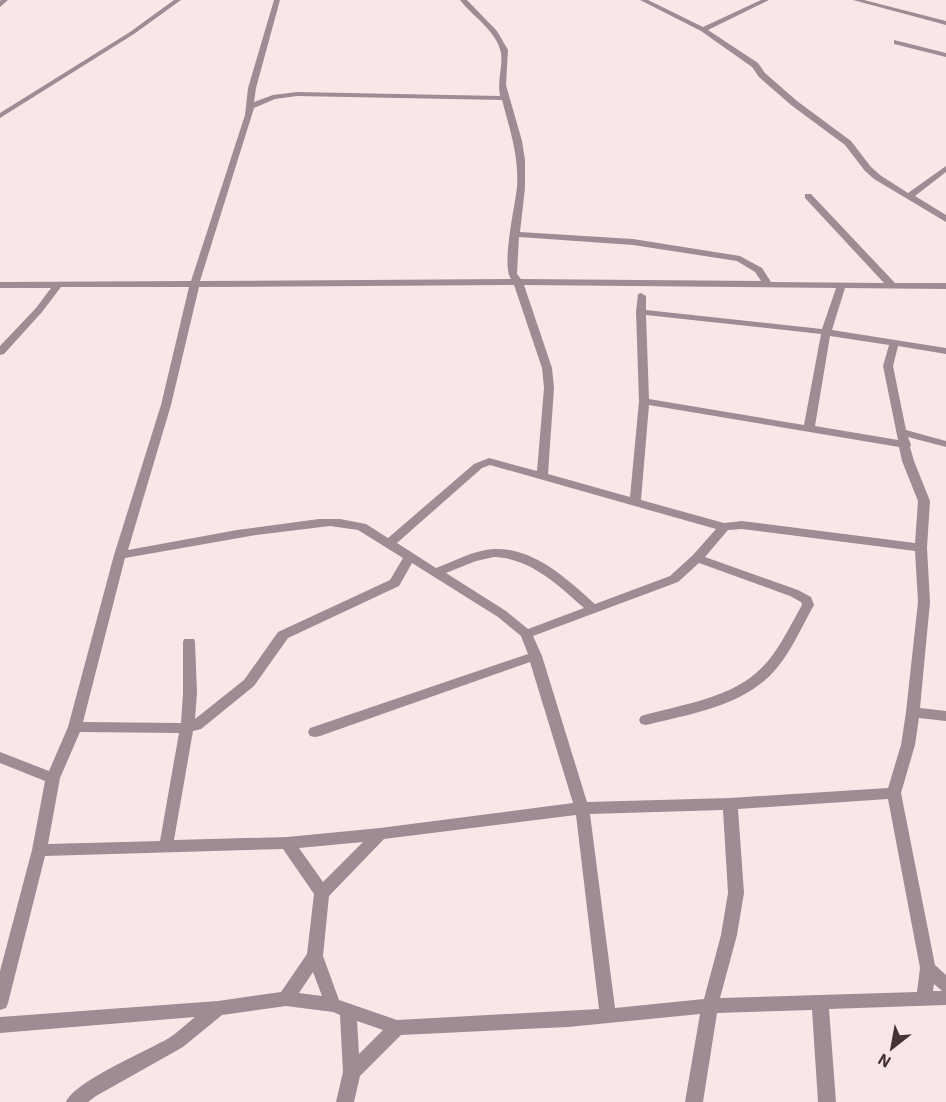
<svg xmlns="http://www.w3.org/2000/svg" width="946" height="1102" font-family="'IBM Plex Sans',sans-serif">
  <style>
    .lines { fill: none; stroke-linecap: round; stroke-linejoin: round }
    .street { fill: #9d8c94; fill-rule: evenodd }
  </style>
  <rect width="100%" height="100%" fill="#f9e7e8"/>
  <g class="lines">
    <!-- street -->
    <g class="street">
      <polygon points="1,0 8,0 0,7 0,1"/>
      <polygon points="174,0 181,0 134,34 0,118 0,113 130,32"/>
      <path d="M274,0h6l-24,88 -2,14 19,-7 24,-3 203,4c-3,-17 3,-29 1,-43 -4,-22 -29,-37 -41,-53h7l30,31 11,19 -2,35 16,56 3,19v28l-5,44 113,7 107,17 22,12 9,14 113,1 -79,-85v-4h6l84,89h51v6l-101,-1 -13,42 114,18v6l-48,-8 -5,20 13,64 40,11v6l-38,-10 3,8 -1,2 4,14 16,40 -3,47 3,54 -10,106 26,3v10l-27,-3 -4,27 -14,48 34,172 11,10v30l-117,4 7,93h-18l-6,-92 -95,3 -14,89h-18l15,-88 -132,13 -167,8 -41,41 -6,26h-18l7,-30 -3,-57 -7,-3 -47,-6 -64,9 -39,32 -87,49 -8,6h-22c9,-21 81,-51 103,-64 9,-6 17,-14 26,-21l-195,16v-16l218,-16 63,-9 26,-38 7,-60 -31,-45 -238,7 -37,147 -2,5 -6,2v-39l32,-121 13,-69 -45,-18v-11l49,19 19,-44 46,-172 47,-150 28,-118h-128l-19,25 -38,42 -4,1v-9l36,-38 15,-20h-51v-6l191,-1 54,-166 3,-27zM297,96l205,4c8,30 17,56 15,87 -2,20 -16,79 -6,92l-311,2 54,-173 21,-9zM519,237l114,8 104,16 18,11 6,9 -240,-2 -4,-5zM514,285l28,83 2,20 -7,83 -48,-13 -15,6 -86,74 -22,-14 -26,-5h-21l-82,11 -109,20 43,-145 28,-118zM524,285l312,3 -14,41 -176,-19v-14l-5,-3 -3,1 -2,18 3,89 -9,96 -82,-23 6,-86 -2,-20zM646,315l175,19 -17,91 -155,-26zM830,336l59,9 -6,21 15,74 -83,-14zM649,405l250,42 3,14 16,40 -3,42 -173,-22 -18,2 -83,-23zM490,465l226,64 -23,26 -23,21 -75,28c-27,-24 -61,-57 -101,-55 -20,1 -39,12 -58,19l-39,-25 85,-75zM330,526l28,4 45,28 -13,22 -112,52 -34,48 -49,39 2,-26 -2,-51 -1,-3h-10l-1,3v51l-2,30 -98,-1 42,-164 131,-23zM742,529l173,22 3,51 -12,110 -5,33 -13,43 -158,10 -143,4 -45,-146 -9,-20 145,-54 21,-19 91,33 11,6 1,3c-11,19 -20,39 -34,56 -32,38 -83,42 -127,55l-2,4 2,4 5,1c44,-11 99,-19 130,-56 16,-19 26,-43 38,-64l-3,-8 -13,-7 -93,-33 23,-27zM494,557c36,1 64,28 90,51l-56,21 -22,-18 -60,-38 30,-12zM412,563l86,54 23,19 7,18 -218,74 -2,4 2,4 5,1 5,-1 210,-74 43,141 -193,25 -93,9 -113,3 19,-109 8,-2 53,-43 34,-48 111,-52zM80,732l99,1 -19,108 -112,3 12,-66zM888,799l32,169 -3,24 -197,6 17,-63 7,-42 -6,-84zM723,810l5,83 -7,42 -17,64 -89,9 -25,-194zM576,815l23,194 -202,11 -58,-20 -16,-44 6,-60 55,-57zM363,842l-40,40 -24,-34zM313,972l9,24 -23,-3zM934,984l8,7h-9zM357,1021l26,9 -24,24z"/>
      <polygon points="640,0 648,0 703,27 761,0 769,0 708,30 758,63 765,73 797,101 851,141 871,167 880,175 908,193 946,166 946,172 915,196 946,215 946,222 874,179 865,171 845,145 791,105 759,77 752,67 701,31"/>
      <polygon points="853,0 864,0 946,21 946,25"/>
      <polygon points="894,40 946,53 946,57 894,44"/>
    </g>
  </g>
  <!-- north arrow -->
  <g transform="translate(892 1048) rotate(211)" stroke="#f9e7e8" stroke-width="4.5" paint-order="stroke">
  <path d="M0-4.5L10 22L0 15L-10 22Z" fill="#443334"/>
  <text y="-9" font-size="16" font-weight="bold" text-anchor="middle" fill="#443334">N</text>
  </g>
</svg>
